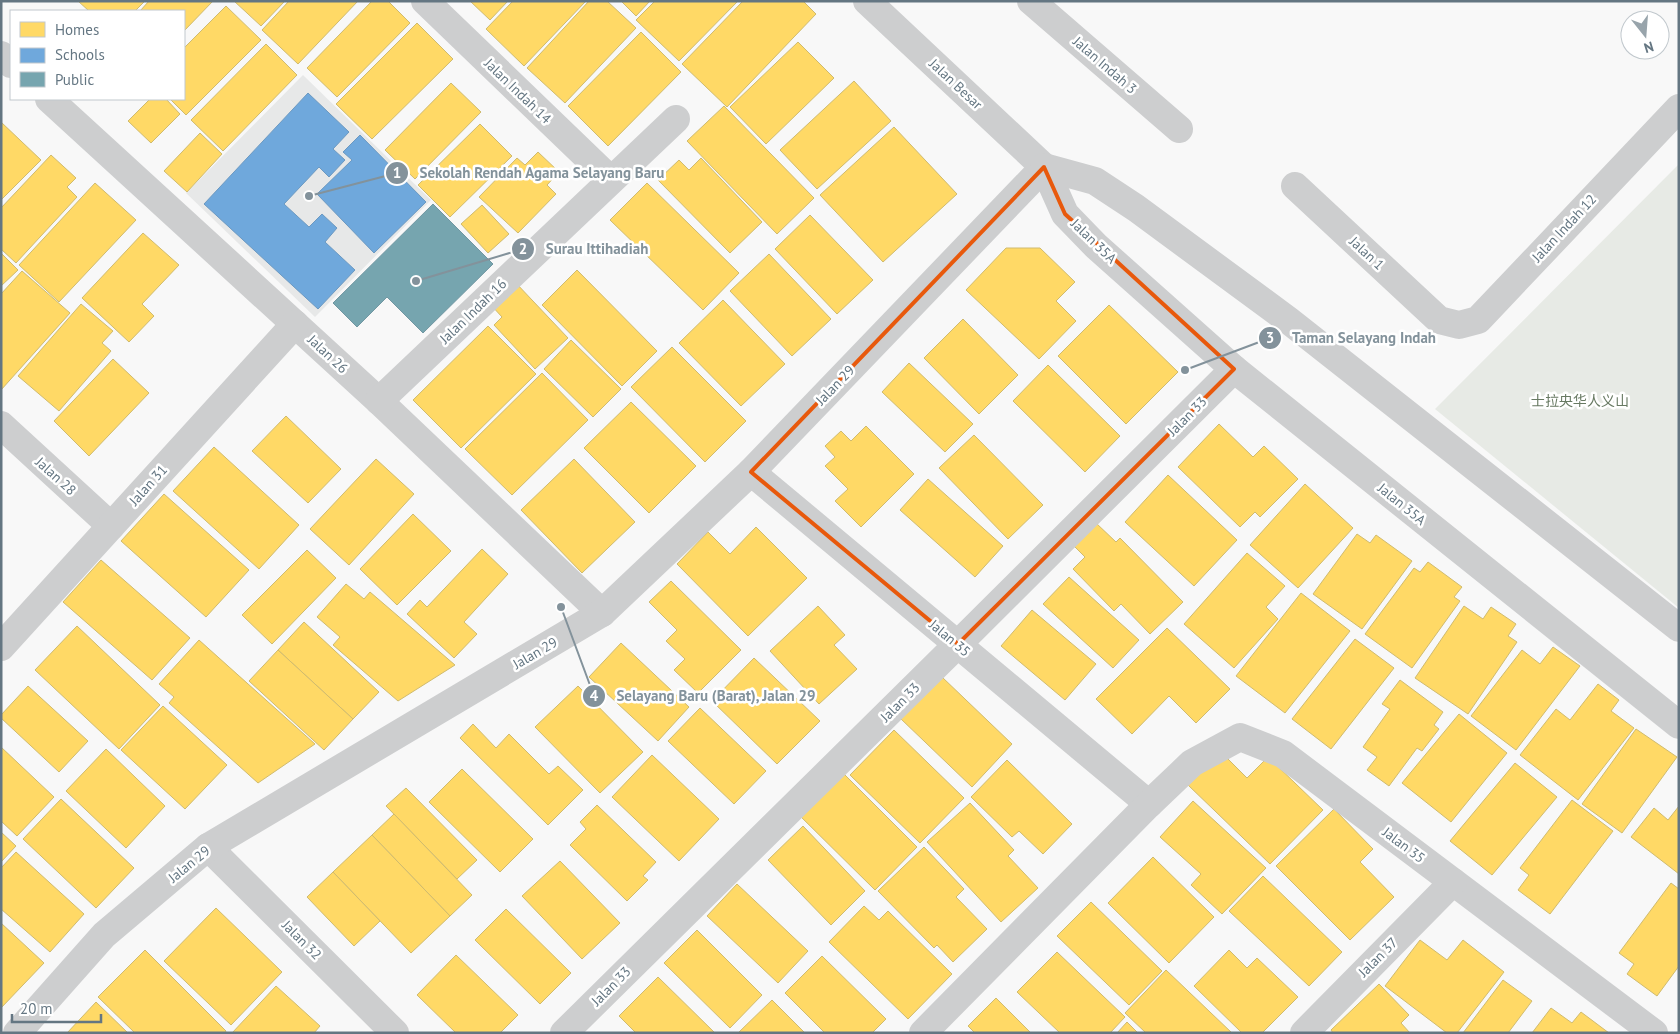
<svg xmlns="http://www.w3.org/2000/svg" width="1680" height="1034" font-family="'PT Sans','Noto Sans SC',sans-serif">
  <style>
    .built { fill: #e7e8e8 }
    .green { fill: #e7eae5 }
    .homes { fill: #ffd966; stroke: #d0bb6e }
    .schools { fill: #6fa8dc; stroke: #6c99c1 }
    .public { fill: #76a5af; stroke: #7197a2 }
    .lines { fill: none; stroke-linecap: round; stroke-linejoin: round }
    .minor { stroke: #cdcecf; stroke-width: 28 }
    .tertiary { stroke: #cdcecf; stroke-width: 28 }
    .marked { fill: none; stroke: #e8590c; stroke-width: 4; stroke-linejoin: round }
    .labels { text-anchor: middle; stroke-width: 5; stroke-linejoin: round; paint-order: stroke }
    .street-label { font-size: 14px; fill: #647682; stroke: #fff }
    .park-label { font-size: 14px; fill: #687a63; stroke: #fff }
    .leader { fill: none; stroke: #83929b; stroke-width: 2 }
    .callout-dot { fill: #83929b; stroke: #fff; stroke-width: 2 }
    .mark-label { font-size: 15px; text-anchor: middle; font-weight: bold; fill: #fff }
    .callout-label { font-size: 15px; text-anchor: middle; font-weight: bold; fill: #83929b; stroke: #fff; stroke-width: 5; stroke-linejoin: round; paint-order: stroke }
  </style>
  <rect width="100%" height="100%" fill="#f8f8f8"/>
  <!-- built -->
  <polygon class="built" points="303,75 431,200 315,317 186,193"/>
  <!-- green -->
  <polygon class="green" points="1679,164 1679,608 1435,409"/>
  <!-- homes -->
  <g class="homes">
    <polygon points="78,1 145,1 135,11 89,11"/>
    <polygon points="149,1 213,1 184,31 184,11 140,11"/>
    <polygon points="234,1 285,1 261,26"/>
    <polygon points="289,1 358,1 298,64 262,30"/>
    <polygon points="372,1 388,1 410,23 337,97 307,68"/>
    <polygon points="470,1 508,1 490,20"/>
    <polygon points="513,1 586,1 524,66 486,29"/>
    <polygon points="589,1 607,1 636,28 565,103 527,68"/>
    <polygon points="621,1 650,1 636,16"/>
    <polygon points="655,1 738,1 679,61 636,20"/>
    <polygon points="743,1 803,1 816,14 727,107 682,64"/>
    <polygon points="226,6 261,40 186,115 170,99 184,99 184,48"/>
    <polygon points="417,23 453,59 372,139 336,104"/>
    <polygon points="641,32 681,72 608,146 568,106"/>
    <polygon points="798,42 834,78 766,144 730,107"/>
    <polygon points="266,44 297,75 223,151 191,120"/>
    <polygon points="854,81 891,121 817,189 780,150"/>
    <polygon points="451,83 481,112 415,179 385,150"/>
    <polygon points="150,99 166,99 180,114 151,143 128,121"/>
    <polygon points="724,106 814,198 777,234 687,141"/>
    <polygon points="1,122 41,160 1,200"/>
    <polygon points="480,124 512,156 450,217 418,185"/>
    <polygon points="894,127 957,194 883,262 820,195"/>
    <polygon points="200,133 222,154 187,192 164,171"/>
    <polygon points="538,152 559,172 547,185 556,194 518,233 479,197 517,158 525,165"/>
    <polygon points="51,155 76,178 67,187 77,197 16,263 1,249 1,208"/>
    <polygon points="701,158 762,222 730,253 658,180 679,160 689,170"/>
    <polygon points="95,183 136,220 59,302 19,265"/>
    <polygon points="647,183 739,273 703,310 610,220"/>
    <polygon points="482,205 509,234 488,253 461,224"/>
    <polygon points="810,215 873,280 837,314 775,249"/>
    <polygon points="143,233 179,265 142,304 154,316 129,342 82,298"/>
    <polygon points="1006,248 1040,248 1075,282 1056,301 1076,321 1039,359 966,290"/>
    <polygon points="1,253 18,270 1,286"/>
    <polygon points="769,254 831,319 792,356 730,291"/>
    <polygon points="577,270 657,351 622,386 542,305"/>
    <polygon points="22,271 70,313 1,390 1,294"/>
    <polygon points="515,282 568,338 535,369 494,325 502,317 491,305"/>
    <polygon points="723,300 785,364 741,406 679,343"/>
    <polygon points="81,304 113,331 102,343 111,351 59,411 18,376"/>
    <polygon points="1109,305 1178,372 1126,424 1058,356"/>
    <polygon points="963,319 1018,375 979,414 924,358"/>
    <polygon points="488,326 536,374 461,448 413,400"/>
    <polygon points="571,340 621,389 593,417 544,369"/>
    <polygon points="672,347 746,421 705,462 631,387"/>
    <polygon points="113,359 149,393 89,456 54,421"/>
    <polygon points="909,363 973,424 945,452 882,392"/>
    <polygon points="1048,365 1120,436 1085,472 1013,401"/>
    <polygon points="542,373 588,420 512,495 465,449"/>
    <polygon points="631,402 696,466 649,513 584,448"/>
    <polygon points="286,416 341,469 308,503 252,451"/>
    <polygon points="1219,424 1253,457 1264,446 1298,479 1260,517 1255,512 1240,527 1178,467"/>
    <polygon points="866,426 914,474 861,527 835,501 848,489 825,466 835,457 825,446 841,431 851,441"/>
    <polygon points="974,435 1043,505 1008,539 939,468"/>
    <polygon points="214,447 299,525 259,569 173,491"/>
    <polygon points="376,459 414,494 349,565 310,529"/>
    <polygon points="574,459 635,522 582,573 521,510"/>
    <polygon points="1168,475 1237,540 1194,586 1125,522"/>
    <polygon points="928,479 1003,546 975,577 900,510"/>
    <polygon points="1305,484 1353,528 1298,588 1250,545"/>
    <polygon points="164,494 249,570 206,617 121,541"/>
    <polygon points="413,514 451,551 397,605 360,569"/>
    <polygon points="1096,523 1116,542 1120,538 1183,602 1150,634 1121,604 1114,611 1073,569 1085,557 1073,545"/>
    <polygon points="756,527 807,578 748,636 677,564 708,532 730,554"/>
    <polygon points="1357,534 1370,543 1376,535 1412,561 1362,629 1313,594"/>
    <polygon points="482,549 508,574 464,622 477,634 454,658 407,614 420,600 427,607"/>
    <polygon points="307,550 336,578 272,644 242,615"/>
    <polygon points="1247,553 1285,586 1266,607 1278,619 1234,668 1184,624"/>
    <polygon points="101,560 190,638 152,680 63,602"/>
    <polygon points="1428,562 1462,587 1454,597 1460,601 1412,668 1365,634 1414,568 1420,572"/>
    <polygon points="1069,577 1139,640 1113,668 1043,604"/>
    <polygon points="671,581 741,650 698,693 674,670 685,659 666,641 677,630 649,602"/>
    <polygon points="346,584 364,599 370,592 455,665 398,701 333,645 340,637 317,617"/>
    <polygon points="1301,593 1350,631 1285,713 1236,676"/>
    <polygon points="818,606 845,635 834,645 857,669 819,704 770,651"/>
    <polygon points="1464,606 1483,619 1491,607 1516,624 1508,636 1517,642 1468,714 1415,678"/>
    <polygon points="1032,610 1096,664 1065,700 1001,646"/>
    <polygon points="304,622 379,692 353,719 278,650"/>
    <polygon points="77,626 160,705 119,749 35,670"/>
    <polygon points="1167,628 1230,689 1196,723 1169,696 1132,734 1096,699"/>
    <polygon points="1355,639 1394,668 1331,749 1292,719"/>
    <polygon points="199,640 315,744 258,783 169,703 174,697 159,684"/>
    <polygon points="621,643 689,707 658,741 589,677"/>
    <polygon points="1553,647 1580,666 1516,750 1471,716 1522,650 1540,664"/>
    <polygon points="278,650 353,719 324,750 249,681"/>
    <polygon points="754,658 820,721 777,764 712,701"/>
    <polygon points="942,677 1012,744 972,787 901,719"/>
    <polygon points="1400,680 1443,712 1434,725 1439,729 1422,751 1417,748 1389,786 1367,770 1377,757 1363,747 1390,709 1382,704"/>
    <polygon points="1598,684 1619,700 1611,711 1634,728 1578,800 1520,755 1556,709 1570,720"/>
    <polygon points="28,686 88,741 59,772 1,718 1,715"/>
    <polygon points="578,686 643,752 600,793 535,727"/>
    <polygon points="163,706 227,765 185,809 121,750"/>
    <polygon points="700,708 766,771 734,804 668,741"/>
    <polygon points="1459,714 1507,753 1451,822 1402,783"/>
    <polygon points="473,724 496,748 509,734 549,774 558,766 583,790 548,825 460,738"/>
    <polygon points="1636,729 1677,757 1622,833 1582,804"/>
    <polygon points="894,730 964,798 920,843 850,775"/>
    <polygon points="1,747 54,797 17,836 1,821"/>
    <polygon points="106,749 165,806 126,848 66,791"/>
    <polygon points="1221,752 1247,778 1268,757 1323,810 1270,864 1188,785"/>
    <polygon points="652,755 719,819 679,861 612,797"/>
    <polygon points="1007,760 1072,824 1043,854 1019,831 1012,837 971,797"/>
    <polygon points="1515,763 1557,797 1492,875 1450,841"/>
    <polygon points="838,768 917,847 875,890 795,811"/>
    <polygon points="462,769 533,839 500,872 429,802"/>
    <polygon points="406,788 477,860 457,879 386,806"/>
    <polygon points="61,799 134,868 96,908 23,839"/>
    <polygon points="1572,800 1613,831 1550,914 1518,890 1529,875 1520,868"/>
    <polygon points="1193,801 1266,868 1222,914 1191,885 1201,874 1160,837"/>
    <polygon points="970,803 1014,850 1008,856 1038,888 1001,922 927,842"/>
    <polygon points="597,805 656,862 643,876 648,880 627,901 570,845 586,829 580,822"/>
    <polygon points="1679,806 1679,874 1631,837 1654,808 1668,820"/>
    <polygon points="1334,809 1373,849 1360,862 1394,897 1350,940 1276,866"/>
    <polygon points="394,814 472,895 450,916 372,835"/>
    <polygon points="803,826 865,891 831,925 768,860"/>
    <polygon points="1,832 16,846 1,862"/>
    <polygon points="372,835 450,916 411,953 333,872"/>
    <polygon points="924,847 964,889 956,897 987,929 953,962 937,945 934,948 878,891"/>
    <polygon points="16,852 84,914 50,952 1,909 1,868"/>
    <polygon points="1153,857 1214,917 1169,963 1108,903"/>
    <polygon points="560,861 620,923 582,959 522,896"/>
    <polygon points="333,872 380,921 354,946 307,897"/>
    <polygon points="1263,876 1342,952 1309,986 1229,911"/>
    <polygon points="1671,883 1679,889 1679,966 1657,996 1627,974 1634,964 1619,953"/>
    <polygon points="737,884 808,951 778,983 707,916"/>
    <polygon points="1091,902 1162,971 1129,1005 1057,936"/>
    <polygon points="864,906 879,920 888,911 952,974 908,1019 829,942"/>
    <polygon points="216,908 282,972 231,1025 164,961"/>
    <polygon points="506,909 571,973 540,1004 475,940"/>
    <polygon points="1,923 44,963 1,1008"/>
    <polygon points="697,930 762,995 730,1028 664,963"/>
    <polygon points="1420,940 1447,960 1463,940 1504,972 1457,1033 1447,1033 1385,986"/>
    <polygon points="145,950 226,1031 225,1033 135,1033 98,997"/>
    <polygon points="1229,950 1247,968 1257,958 1298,997 1262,1033 1242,1033 1194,986"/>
    <polygon points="1057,952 1125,1017 1110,1033 1060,1033 1017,992"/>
    <polygon points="456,955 518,1015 500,1033 456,1033 417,995"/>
    <polygon points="822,956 886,1019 872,1033 825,1033 785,993"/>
    <polygon points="1166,970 1232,1033 1146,1033 1125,1013"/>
    <polygon points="658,977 715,1033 636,1033 619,1016"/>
    <polygon points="1503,980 1532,1001 1508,1033 1463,1033"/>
    <polygon points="1379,984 1409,1015 1401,1023 1410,1033 1333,1033 1331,1030"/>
    <polygon points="276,986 320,1026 314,1033 232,1033"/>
    <polygon points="996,998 1031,1033 975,1033 968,1026"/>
    <polygon points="772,1000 805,1033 738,1033"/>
    <polygon points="96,1002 128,1033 67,1033"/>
    <polygon points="1551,1008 1572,1023 1581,1012 1609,1033 1532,1033"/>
    <polygon points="1127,1022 1138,1033 1117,1033"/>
  </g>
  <!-- schools -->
  <g class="schools">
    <polygon points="308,93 349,132 333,149 345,160 329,177 319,167 284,204 309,227 322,214 337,228 325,242 355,270 318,309 204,204"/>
    <polygon points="360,135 426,202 374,253 317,194 352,160 343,152"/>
  </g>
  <!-- public -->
  <polygon class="public" points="433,204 493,264 423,333 387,297 357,327 333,303"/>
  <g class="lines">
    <!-- minor -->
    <g class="minor">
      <polyline points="425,1 611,180"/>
      <polyline points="1031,1 1179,129"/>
      <polyline points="1,55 11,64"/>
      <polyline points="49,99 379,401 602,613"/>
      <polyline points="1295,186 1439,320 1459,325 1478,320 1679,108"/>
      <polyline points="379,401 676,119"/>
      <polyline points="1,425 111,526"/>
      <polyline points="751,472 1149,804"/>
      <polyline points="1,647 295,324"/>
      <polyline points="208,847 395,1033"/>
      <polyline points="17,1033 104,935 208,847 602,613 751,472 1044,167"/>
      <polyline points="564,1033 958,644 1234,369"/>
      <polyline points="923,1033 1149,804 1192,763 1240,737 1283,754 1654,1033"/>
      <polyline points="1304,1033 1453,882"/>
    </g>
    <!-- tertiary -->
    <g class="tertiary">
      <polyline points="867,1 1044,167 1065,214 1096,246 1234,369 1679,725"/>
      <polyline points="1044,167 1095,181 1136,208 1288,320 1679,628"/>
    </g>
  </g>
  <!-- marked area -->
  <path class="marked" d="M1044,167l21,47 169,155 -276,275 -207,-172z"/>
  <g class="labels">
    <!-- street labels -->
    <g class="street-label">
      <text transform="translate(1105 65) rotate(41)" y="5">Jalan Indah 3</text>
      <text transform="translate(956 84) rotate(43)" y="5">Jalan Besar</text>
      <text transform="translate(518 91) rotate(44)" y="5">Jalan Indah 14</text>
      <text transform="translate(1564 228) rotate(-47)" y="5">Jalan Indah 12</text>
      <text transform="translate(1094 241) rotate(44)" y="5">Jalan 35A</text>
      <text transform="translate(1367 253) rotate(43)" y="5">Jalan 1</text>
      <text transform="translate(473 311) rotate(-44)" y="5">Jalan Indah 16</text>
      <text transform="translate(328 354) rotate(43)" y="5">Jalan 26</text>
      <text transform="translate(835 385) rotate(-46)" y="5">Jalan 29</text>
      <text transform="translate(1187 416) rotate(-45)" y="5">Jalan 33</text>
      <text transform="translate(56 476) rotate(42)" y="5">Jalan 28</text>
      <text transform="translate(148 485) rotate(-48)" y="5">Jalan 31</text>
      <text transform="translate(1402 504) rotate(39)" y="5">Jalan 35A</text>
      <text transform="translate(950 638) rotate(40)" y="5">Jalan 35</text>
      <text transform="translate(535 653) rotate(-30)" y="5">Jalan 29</text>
      <text transform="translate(900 702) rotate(-45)" y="5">Jalan 33</text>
      <text transform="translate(1404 845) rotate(37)" y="5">Jalan 35</text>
      <text transform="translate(189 864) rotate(-39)" y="5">Jalan 29</text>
      <text transform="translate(302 940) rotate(45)" y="5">Jalan 32</text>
      <text transform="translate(1378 957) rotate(-45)" y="5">Jalan 37</text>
      <text transform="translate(611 986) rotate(-45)" y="5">Jalan 33</text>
    </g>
    <!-- park labels -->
    <g class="park-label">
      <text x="1580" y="406">士拉央华人义山</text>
    </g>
  </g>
  <!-- callouts -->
  <path class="leader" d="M309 196L397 173M416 281L523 249M1185 370L1270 338M561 607L594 696"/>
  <g class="callout-dot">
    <circle cx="309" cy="196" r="5"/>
    <circle cx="416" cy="281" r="5"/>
    <circle cx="1185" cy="370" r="5"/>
    <circle cx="561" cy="607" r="5"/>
    <circle cx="397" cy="173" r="12"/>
    <circle cx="523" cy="249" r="12"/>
    <circle cx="1270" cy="338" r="12"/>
    <circle cx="594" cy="696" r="12"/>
  </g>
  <g class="mark-label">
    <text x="397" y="178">1</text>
    <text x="523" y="254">2</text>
    <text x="1270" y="343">3</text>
    <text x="594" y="701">4</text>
  </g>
  <g class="callout-label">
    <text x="542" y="178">Sekolah Rendah Agama Selayang Baru</text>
    <text x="597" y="254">Surau Ittihadiah</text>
    <text x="1364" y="343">Taman Selayang Indah</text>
    <text x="716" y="701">Selayang Baru (Barat), Jalan 29</text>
  </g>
  <!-- border -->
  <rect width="1680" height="1034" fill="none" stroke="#647682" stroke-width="5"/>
  <!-- legend -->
  <rect x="10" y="10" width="175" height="90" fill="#ffffff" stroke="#c1c8cd"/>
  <rect x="20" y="22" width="25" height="15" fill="#ffd966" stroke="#c1c8cd"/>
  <text x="55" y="35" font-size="15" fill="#647682">Homes</text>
  <rect x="20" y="48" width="25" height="15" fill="#6fa8dc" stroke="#c1c8cd"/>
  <text x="55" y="60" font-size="15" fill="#647682">Schools</text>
  <rect x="20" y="72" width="25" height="15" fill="#76a5af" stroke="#c1c8cd"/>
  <text x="55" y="85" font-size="15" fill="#647682">Public</text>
  <!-- north arrow -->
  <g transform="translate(1645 35) rotate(163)"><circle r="24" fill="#ffffff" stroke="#c1c8cd"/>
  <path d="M0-4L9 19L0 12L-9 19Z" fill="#98a4ab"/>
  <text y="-8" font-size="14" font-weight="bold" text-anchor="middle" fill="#647682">N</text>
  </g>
  <!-- scale -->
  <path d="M12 1014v8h89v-8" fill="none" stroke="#647682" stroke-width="2.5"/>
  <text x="20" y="1014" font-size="15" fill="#647682" stroke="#ffffff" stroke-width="4" paint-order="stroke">20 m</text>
</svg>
